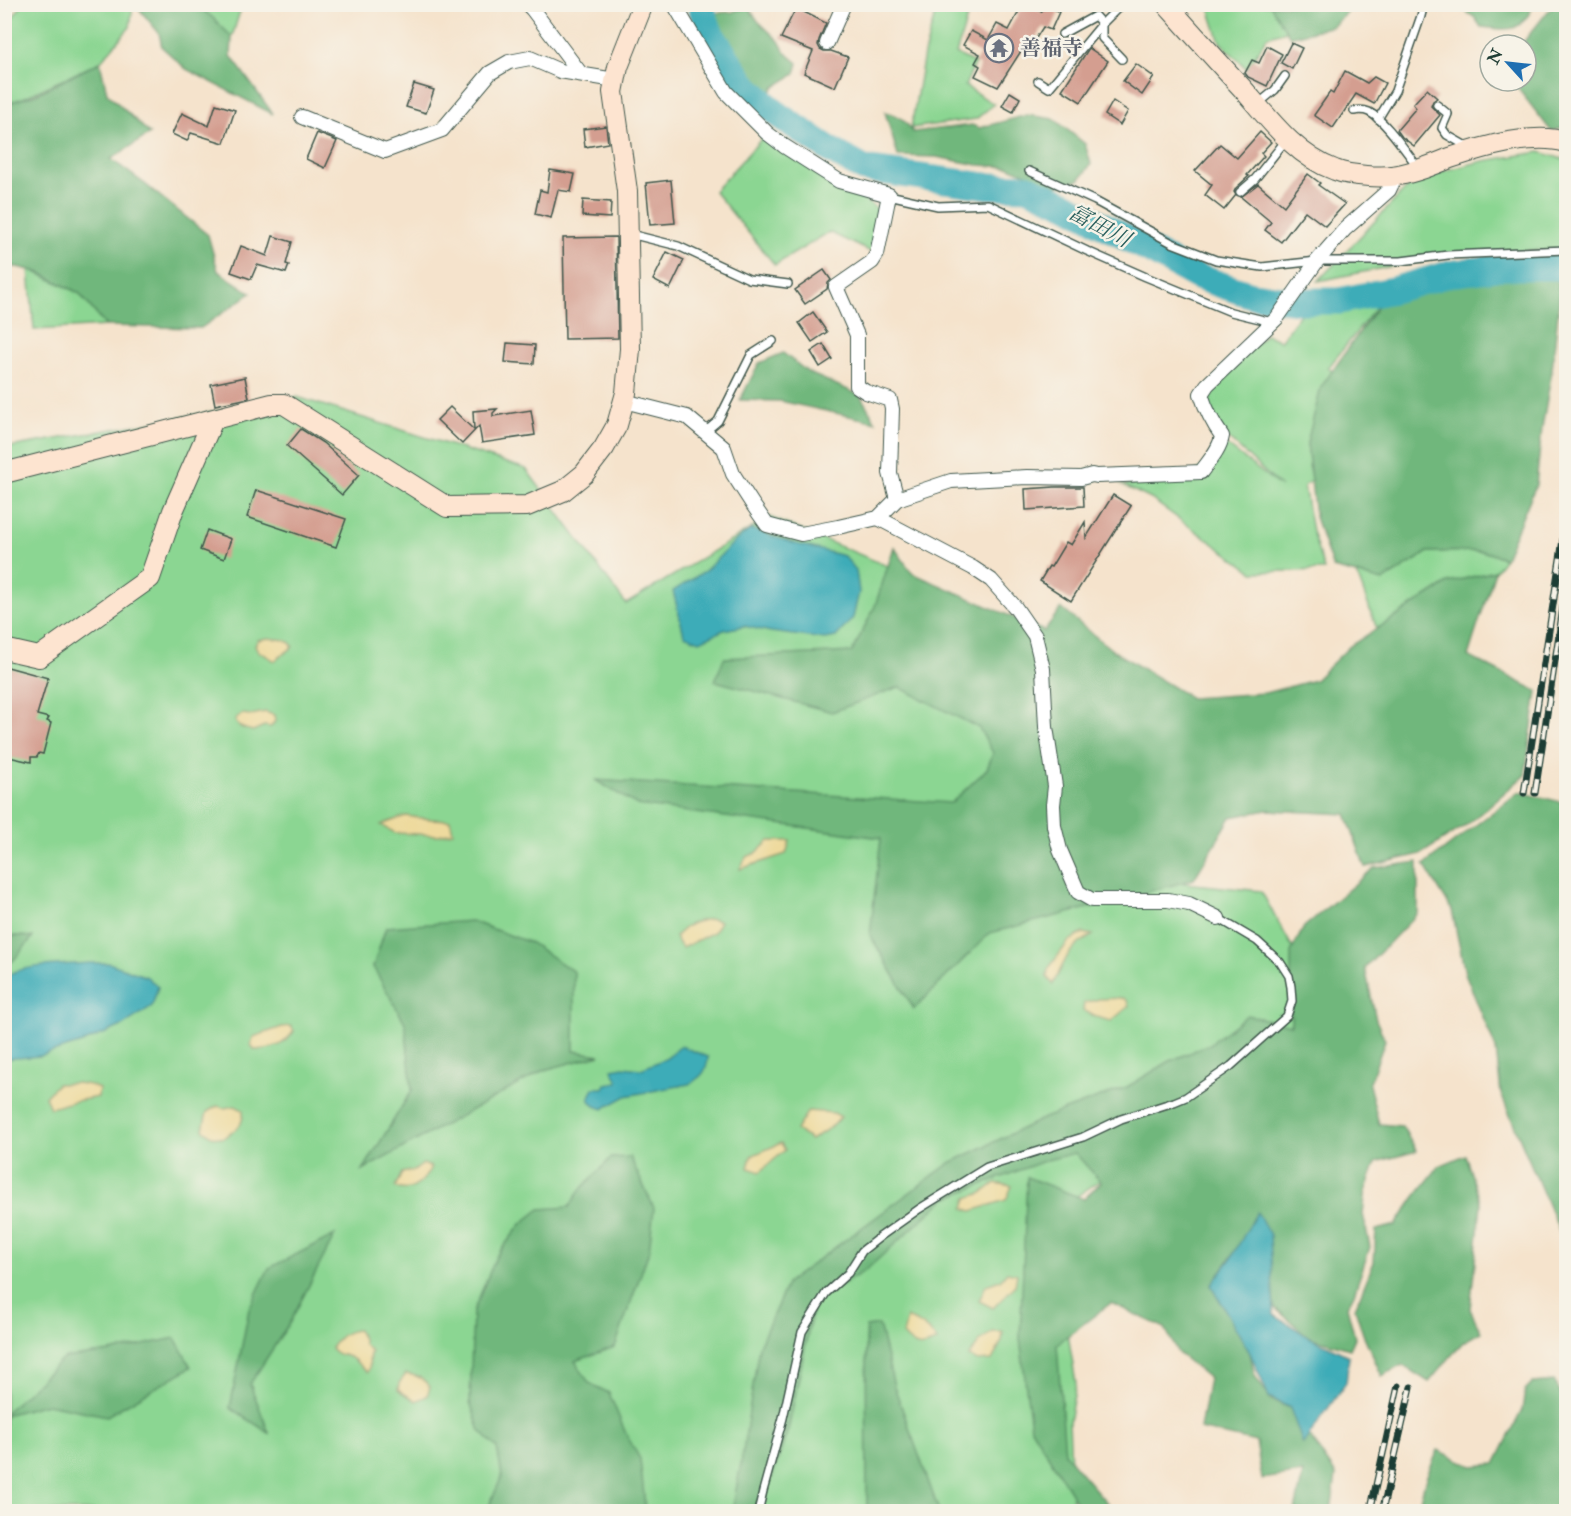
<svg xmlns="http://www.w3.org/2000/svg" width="1571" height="1516" font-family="'IM FELL Double Pica','Noto Serif JP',serif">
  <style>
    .green { fill: #8bd692; stroke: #558a63; stroke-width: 1.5 }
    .forest { fill: #70b77c; stroke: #487a58; stroke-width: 1.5 }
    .sand { fill: #eeda9e; stroke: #868c69; stroke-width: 1.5 }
    .water { fill: #3cacb8; stroke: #2e7476; stroke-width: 1.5 }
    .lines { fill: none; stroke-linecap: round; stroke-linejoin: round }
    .river { stroke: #3cacb8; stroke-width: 27 }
    .building { fill: #d49e90 }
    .lane-casing { stroke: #3f564b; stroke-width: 10 }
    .street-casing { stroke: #3f564b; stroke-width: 16 }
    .secondary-casing { stroke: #3f564b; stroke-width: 22 }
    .lane { stroke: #fff; stroke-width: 7 }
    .street { stroke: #fff; stroke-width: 14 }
    .secondary { stroke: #fde4d0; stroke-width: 20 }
    .rail-casing { stroke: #1f3d34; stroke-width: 7 }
    .rail { stroke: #f7f3e8; stroke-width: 4.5; stroke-dasharray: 14; stroke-linecap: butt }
    .labels { text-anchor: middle; stroke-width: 5; stroke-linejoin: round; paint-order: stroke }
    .worship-label { font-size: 21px; font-weight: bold; fill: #5b616d; stroke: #f7f3e8; text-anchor: start }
    .water-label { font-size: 22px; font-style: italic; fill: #285e5c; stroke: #f7f3e8 }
  </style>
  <rect width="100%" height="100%" fill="#f7f3e8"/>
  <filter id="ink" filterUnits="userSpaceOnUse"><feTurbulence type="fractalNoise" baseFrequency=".0167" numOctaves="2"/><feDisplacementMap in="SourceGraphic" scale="12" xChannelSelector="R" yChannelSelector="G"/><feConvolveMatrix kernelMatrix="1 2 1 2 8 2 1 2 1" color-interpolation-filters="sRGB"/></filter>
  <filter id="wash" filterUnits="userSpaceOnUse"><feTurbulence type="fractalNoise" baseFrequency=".008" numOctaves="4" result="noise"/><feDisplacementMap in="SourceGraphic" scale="24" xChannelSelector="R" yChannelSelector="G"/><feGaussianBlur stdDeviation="1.35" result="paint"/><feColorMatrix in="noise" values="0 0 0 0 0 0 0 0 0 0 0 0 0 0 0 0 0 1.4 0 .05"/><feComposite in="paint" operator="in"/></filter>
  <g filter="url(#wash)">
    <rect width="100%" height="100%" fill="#f5e3cc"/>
    <!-- green -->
    <g class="green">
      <polygon points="23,4 133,4 133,5 130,27 100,62 23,98 5,104 5,27"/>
      <polygon points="938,4 971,5 956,54 975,63 965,86 994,104 976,119 911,128 924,54"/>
      <polygon points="195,5 242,5 232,37"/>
      <polygon points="1208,5 1282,5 1286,31 1267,37 1247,69 1220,42"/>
      <polygon points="767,133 879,210 871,252 829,232 775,265 714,191"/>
      <polygon points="1540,152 1566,160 1566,256 1536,250 1458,253 1318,281 1416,178 1483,161"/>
      <polygon points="29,269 79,293 106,326 34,330"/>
      <polygon points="1382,300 1328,368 1336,373 1307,443 1311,481 1304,486 1312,531 1324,570 1253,572 1151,499 1122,485 1188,479 1212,457 1221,441 1281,487 1227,437 1207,412 1213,386 1266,334 1280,341 1301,313"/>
      <polygon points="297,397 526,469 626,604 770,517 1055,636 1116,876 1261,891 1320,997 1229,1093 1049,1215 1076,1384 1069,1422 1073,1511 5,1511 5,448"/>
      <polygon points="1482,551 1505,558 1495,571 1448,583 1377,629 1357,574 1383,581 1428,552"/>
    </g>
    <!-- forest -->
    <g class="forest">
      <polygon points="136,5 197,5 213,18 232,37 231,56 273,114 186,69 162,47 159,33"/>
      <polygon points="1270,5 1354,5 1333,26 1290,37"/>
      <path d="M1457,5h77c-14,29 -24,25 -53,22l-6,-9z"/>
      <polygon points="1553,5 1566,5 1566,127 1551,131 1512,81 1526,81 1526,45 1521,45"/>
      <polygon points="748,6 758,21 779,41 785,52 798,63 795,74 773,88 770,96 746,74 712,26 713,13 732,12"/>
      <polygon points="100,62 107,93 150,134 111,159 145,184 208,235 218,271 251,293 201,328 106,326 79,293 38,272 17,267 5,267 5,104 34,95"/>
      <path d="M885,112c15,4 19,7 28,20l59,-7 7,3 48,-13 27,4 31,25 6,20 -12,16 -23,6 -47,-19 -31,-2 -42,-8 -38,-1z"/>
      <polygon points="1503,267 1555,273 1560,293 1552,370 1542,428 1536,485 1505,558 1482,551 1428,552 1383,581 1333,568 1315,517 1307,443 1321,387 1382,300 1412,284 1465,279"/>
      <polygon points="783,353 809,373 860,395 876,422 780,401 740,400 759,363"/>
      <polygon points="894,547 912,573 1044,631 1061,608 1112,650 1191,698 1265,693 1315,680 1350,646 1448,583 1495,571 1468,656 1537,691 1525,775 1468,824 1421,854 1365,867 1346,814 1267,810 1231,817 1194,879 1119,900 990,933 914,1009 870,935 881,838 637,805 595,780 951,803 987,769 993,753 979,728 899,687 832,712 715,681 724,658 852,652 875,606"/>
      <polygon points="1519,792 1566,803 1566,1247 1501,1094 1496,1049 1465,973 1452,910 1424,865"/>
      <polygon points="1418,862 1418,913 1365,968 1376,1020 1385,1040 1369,1085 1379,1124 1402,1126 1417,1151 1376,1162 1366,1189 1363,1214 1370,1247 1354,1294 1347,1307 1355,1338 1350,1349 1309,1337 1274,1307 1271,1280 1236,1250 1211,1285 1250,1353 1255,1376 1271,1400 1290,1408 1336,1475 1331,1511 1295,1511 1303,1473 1262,1479 1256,1442 1200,1429 1209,1378 1178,1353 1165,1328 1111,1303 1057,1344 1065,1454 1114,1511 1082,1511 1031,1428 1020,1338 1027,1177 1084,1199 1101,1182 1075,1153 1047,1160 946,1198 866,1270 814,1302 789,1426 761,1511 732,1512 742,1458 759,1346 788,1282 950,1163 1044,1118 1127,1087 1170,1061 1210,1044 1247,1015 1291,1025 1291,952 1304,927 1374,868"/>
      <polygon points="471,921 531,943 574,972 574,1051 600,1055 544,1070 363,1170 412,1090 405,1023 373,967 386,927"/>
      <polygon points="4,935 33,937 13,961 5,965"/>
      <polygon points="1465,1155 1481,1204 1470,1309 1481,1332 1463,1342 1429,1382 1402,1365 1382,1376 1363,1334 1355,1308 1374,1262 1376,1230 1396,1225 1414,1198 1439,1166"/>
      <polygon points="630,1157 654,1208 649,1251 615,1347 575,1361 589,1383 609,1393 626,1434 640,1459 645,1505 643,1511 487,1511 502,1476 497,1448 480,1431 470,1402 473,1312 497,1255 522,1223 540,1209 569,1207 581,1189 611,1158"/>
      <polygon points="335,1235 290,1322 250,1384 269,1433 230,1408 249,1309 269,1268"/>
      <polygon points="879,1325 894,1386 939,1511 867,1511 866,1327"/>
      <polygon points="175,1338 191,1367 107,1416 47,1404 5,1415 5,1413 64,1358 110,1352"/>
      <polygon points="1554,1381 1566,1401 1566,1511 1417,1511 1426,1478 1438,1450 1472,1466 1495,1464 1522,1410 1525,1391 1533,1383"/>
    </g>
    <!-- sand -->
    <g class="sand">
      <path d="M268,638c11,2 18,-1 25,8 -5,7 -12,8 -18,15l-17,-10 -3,-6 3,-5z"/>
      <path d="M265,712l9,3 1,6 -4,6 -7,-1 -11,5c-7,-2 -17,-3 -18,-12l7,-5 9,1z"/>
      <polygon points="405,816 431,819 450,820 453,832 438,835 395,833 381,825"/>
      <polygon points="769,841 790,841 786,854 740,869 746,857 756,853"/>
      <path d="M711,919l9,2 -6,11 -32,16 -7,-11c12,-13 19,-16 36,-18z"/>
      <polygon points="1083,933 1093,935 1081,942 1069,953 1053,984 1047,977 1048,969 1069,941"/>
      <polygon points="1123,998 1127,1001 1129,1006 1111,1021 1096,1017 1083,1010 1084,1003 1099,999"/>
      <path d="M291,1026l3,5c-10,15 -21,18 -39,19l-4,-5 2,-8 29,-10z"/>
      <polygon points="77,1083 90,1085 99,1089 98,1097 76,1101 50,1108 45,1097 57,1084"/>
      <path d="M217,1106l7,2 11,-2 8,4c1,17 -7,19 -20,28l-12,-2 -8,-7 4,-17z"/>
      <polygon points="808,1111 834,1113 841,1117 834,1125 811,1140 796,1130"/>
      <polygon points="781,1143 785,1150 760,1172 748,1168 751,1156"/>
      <path d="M423,1164l8,3c-7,15 -20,28 -36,20l7,-14 13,-3z"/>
      <polygon points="995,1183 1012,1186 1006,1200 972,1211 964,1208 967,1198 982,1193"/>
      <polygon points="1007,1272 1017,1274 1015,1286 993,1308 979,1301 986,1285 1000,1280"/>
      <path d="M907,1318c14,6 22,10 30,23 -17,9 -22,7 -34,-6z"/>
      <path d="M358,1330l5,9v5l8,7c-4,9 1,14 -3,21 -7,-3 -10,-10 -15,-13 -9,-6 -15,-2 -22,-11 8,-11 13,-17 27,-18z"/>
      <polygon points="992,1332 1003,1332 1002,1341 992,1360 978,1361 968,1357 980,1341"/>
      <path d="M406,1374c11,1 17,4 24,13l-3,9 -11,5 -18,-11 1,-7z"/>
    </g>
    <!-- water -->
    <g class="water">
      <polygon points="751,529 793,543 844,556 856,570 859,592 853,618 836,637 825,639 771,632 744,626 724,630 700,641 684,635 673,591 705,571 735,541"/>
      <path d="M89,963h20l38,14 11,10 -6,19 -30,20 -40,17 -42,13 -35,3v-82c16,-13 62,-12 84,-14z"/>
      <path d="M681,1046l27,11c-1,14 -6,20 -19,27l-63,12 -23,13 -8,-3 -6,-7 5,-11h10l2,-4 12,-2 -6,-13 11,-2 18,2 26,-11z"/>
      <polygon points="1257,1212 1270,1235 1274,1315 1309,1337 1349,1356 1346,1383 1303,1444 1290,1408 1269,1397 1250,1353 1211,1285 1230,1260"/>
    </g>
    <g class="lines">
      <!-- river -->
      <polyline class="river" points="700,4 710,33 744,84 778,115 832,151 864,169 987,186 1027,187 1067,205 1198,277 1251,295 1298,301 1339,301 1393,290 1449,274 1503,267 1566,267"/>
    </g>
    <g id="blocks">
      <!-- building -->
      <g class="building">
        <polygon points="1023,4 1029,4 1041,12 1047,5 1059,12 1051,30 1043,27 1026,54 1021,51 998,87 975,76 980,66 975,63 980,54 963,45 971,31 988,40 997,24 1009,30"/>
        <polygon points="796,8 826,23 819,40 818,45 820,49 824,51 831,51 848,57 835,87 804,73 813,51 781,38"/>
        <polygon points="1291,43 1302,48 1292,69 1281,63"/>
        <polygon points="1267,46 1282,54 1267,86 1248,77 1245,73 1252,60 1259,63"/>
        <polygon points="1089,48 1108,61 1081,102 1062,90"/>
        <polygon points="1136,64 1154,77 1142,95 1123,81"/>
        <polygon points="1345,71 1367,83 1374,77 1385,83 1374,104 1356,94 1333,128 1314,115 1330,92 1333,94"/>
        <polygon points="414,84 434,90 426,113 406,107"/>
        <polygon points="1427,89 1437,98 1433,101 1431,106 1440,115 1414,146 1402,137 1397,130 1416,108 1413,104"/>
        <polygon points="1010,92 1020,98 1013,112 1002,106"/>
        <polygon points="1113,101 1128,111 1120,125 1105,115"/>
        <polygon points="216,104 235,110 224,143 191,133 187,141 172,134 182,113 209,126"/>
        <polygon points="606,126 608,143 585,147 583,129"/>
        <polygon points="1260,132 1271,142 1261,153 1264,156 1247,175 1249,176 1236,188 1234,192 1236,195 1224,210 1205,195 1212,185 1195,171 1220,144 1237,158"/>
        <polygon points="317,133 337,141 325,168 306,159"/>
        <polygon points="550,170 575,174 571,192 558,190 551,218 535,214 540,190 547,192"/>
        <polygon points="1308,174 1320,183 1318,185 1345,204 1325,226 1305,211 1281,242 1265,230 1271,222 1241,197 1258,184 1284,206"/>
        <polygon points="671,180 675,223 650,225 646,183"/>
        <polygon points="583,200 611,202 610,218 582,216"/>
        <polygon points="273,236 292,242 286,264 289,265 286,273 257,265 251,279 231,272 241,246 267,256"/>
        <polygon points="616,237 618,338 565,339 563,238"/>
        <polygon points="667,252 684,260 670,289 653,280"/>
        <polygon points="824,270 831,280 828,283 827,289 805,304 795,290"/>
        <polygon points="813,312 827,332 812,342 799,323"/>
        <polygon points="507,343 535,345 534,364 505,362"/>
        <polygon points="823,344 832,359 820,367 811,352"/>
        <polygon points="245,377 249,398 215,405 211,384"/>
        <polygon points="450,407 474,430 473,411 497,409 493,413 493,416 531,410 535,435 482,443 479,426 462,444 437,420"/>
        <polygon points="301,429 323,443 359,475 342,495 287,446"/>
        <polygon points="1055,487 1083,487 1084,506 1026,510 1025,489"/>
        <polygon points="256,490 346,519 336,547 247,517"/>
        <polygon points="1113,495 1131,506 1071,601 1040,581 1049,566 1051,567 1066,542 1071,545 1085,522 1086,538"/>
        <polygon points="207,530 231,539 224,559 200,550"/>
        <polygon points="4,666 48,678 37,715 49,718 47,721 51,723 43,754 39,753 37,757 31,757 31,762 4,756"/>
      </g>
    </g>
  </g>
  <g filter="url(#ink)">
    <use href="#blocks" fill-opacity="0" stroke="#3f564b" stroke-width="1.5"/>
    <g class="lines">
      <!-- lane casing -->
      <g class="lane-casing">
        <g id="lane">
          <polyline points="1062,34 1095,16 1102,24 1102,38 1122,59"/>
          <polyline points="1038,81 1049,88 1102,24 1122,4"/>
          <polyline points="1258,104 1275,90 1285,76"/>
          <polyline points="1437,105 1448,114 1442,128 1447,135 1468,147"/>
          <path d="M1354,111c5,-1 10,-1 15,1 17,9 37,40 49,55"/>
          <polyline points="1378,119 1395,91 1421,16 1424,4"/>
          <polyline points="1029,171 1095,201 1172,243 1216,260 1262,267 1317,261 1401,261 1448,255 1566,250"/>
          <polyline points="1240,192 1255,179 1286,140"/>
          <polyline points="889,195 938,206 988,204 1087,251 1146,277 1231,312 1272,322"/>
          <polyline points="630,234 678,246 749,279 788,284"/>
          <polyline points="705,432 718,421 751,355 773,341"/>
          <polyline points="758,1512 763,1491 783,1418 802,1332 826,1293 848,1273 862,1251 881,1236 919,1209 987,1167 1083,1137 1121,1119 1174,1102 1186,1097 1231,1066 1287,1016 1292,1001 1291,987 1289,976 1280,962 1257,941 1218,918"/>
        </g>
      </g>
      <!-- street casing -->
      <g class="street-casing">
        <g id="street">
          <polyline points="527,4 532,9 581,74"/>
          <polyline points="674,4 726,92 767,133 784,146 839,181 889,195 877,254 872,262 836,287 857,335 857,386 866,392 890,400 892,409 890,473 897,499"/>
          <polyline points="827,43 844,4"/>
          <polyline points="302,117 385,151 442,130 490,73 509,62 530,58 560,71 615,80"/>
          <path d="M624,401l63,16 37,31 9,26 20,31 14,20 34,9 37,-7 40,-9 19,-19 54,-18 76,-4 54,1 11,-3 5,1 104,-4c8,-11 19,-23 21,-36 -10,-14 -16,-26 -21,-42l6,-9 70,-67 40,-57 28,-32 44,-39 7,-15"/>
          <polyline points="878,518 973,568 991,580 1015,607 1035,636 1043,669 1046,727 1055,786 1053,805 1054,826 1060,850 1078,892 1092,900 1168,900 1189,904 1218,918"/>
        </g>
      </g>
      <!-- secondary casing -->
      <g class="secondary-casing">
        <g id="secondary">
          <path d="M1166,4c26,29 51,57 77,85 26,30 53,67 92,81 15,6 47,8 63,5 18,-3 35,-10 52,-17 33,-11 83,-26 116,-16"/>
          <polyline points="4,473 272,404 284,404 447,507 527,506 563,491 584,474 604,448 617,425 626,393 630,349 627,191 613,92 618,67 643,4"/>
          <polyline points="4,649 39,657 150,578 173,511 213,420"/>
        </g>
      </g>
      <!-- lane -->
      <use href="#lane" class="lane"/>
      <!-- street -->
      <use href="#street" class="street"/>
      <!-- secondary -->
      <use href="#secondary" class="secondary"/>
      <!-- rail casing -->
      <g class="rail-casing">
        <g id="rail">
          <polyline points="1524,793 1566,520"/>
          <polyline points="1535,793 1566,588"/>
          <polyline points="1370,1512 1398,1386"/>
          <polyline points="1382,1512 1411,1387"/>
        </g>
      </g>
      <!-- rail -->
      <use href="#rail" class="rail"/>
    </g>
  </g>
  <!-- icons -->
  <defs>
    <g id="temple-ring" transform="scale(1.5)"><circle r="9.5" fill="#f7f3e8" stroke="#6b7280" stroke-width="1.5"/><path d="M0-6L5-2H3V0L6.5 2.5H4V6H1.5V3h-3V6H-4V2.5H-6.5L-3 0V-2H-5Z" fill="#6b7280"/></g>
  </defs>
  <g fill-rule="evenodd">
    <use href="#temple-ring" x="999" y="48"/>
  </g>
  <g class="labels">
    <!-- worship labels -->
    <g class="worship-label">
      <text x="1020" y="55">善福寺</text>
    </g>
    <!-- water labels -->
    <g class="water-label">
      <text transform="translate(1100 225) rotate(28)" y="8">富田川</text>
    </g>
  </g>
  <!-- margin -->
  <rect width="1571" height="1516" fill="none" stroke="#f7f3e8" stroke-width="24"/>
  <!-- north arrow -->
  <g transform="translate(1508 63) rotate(297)"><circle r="28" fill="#f7f3e8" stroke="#a1aaa0" stroke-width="1.5"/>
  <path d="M0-4.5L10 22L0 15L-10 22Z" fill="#1f6fb2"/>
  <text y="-9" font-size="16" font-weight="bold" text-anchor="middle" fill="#1f3d34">N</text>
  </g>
</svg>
